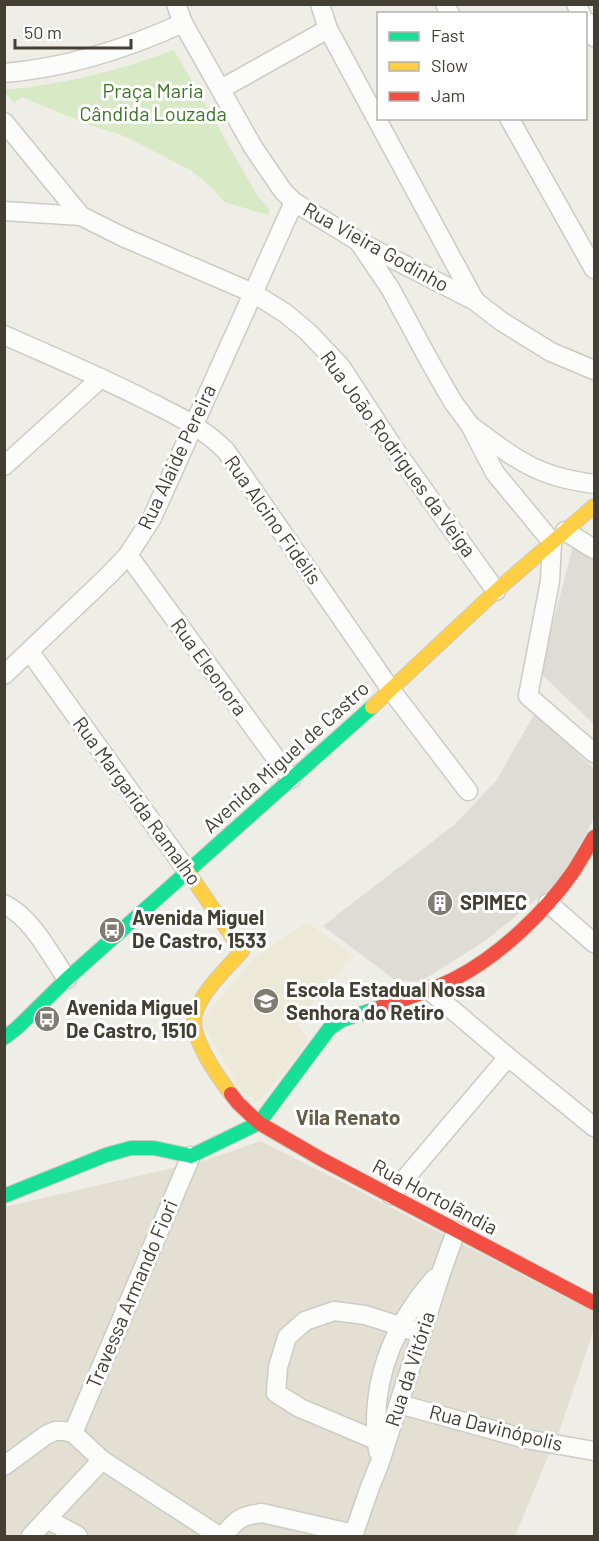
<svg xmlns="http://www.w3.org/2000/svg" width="599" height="1541" font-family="Barlow,sans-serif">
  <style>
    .residential { fill: #e3e0d3 }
    .industrial { fill: #dedcd4 }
    .education { fill: #ede9d8 }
    .park { fill: #d8eac5 }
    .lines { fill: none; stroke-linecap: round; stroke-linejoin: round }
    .street-casing { stroke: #cccbc4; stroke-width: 21 }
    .fast-casing { stroke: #cecbbd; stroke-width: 16 }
    .slow-casing { stroke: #cecbbd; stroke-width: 16 }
    .jam-casing { stroke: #cecbbd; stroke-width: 16 }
    .street { stroke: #fcfcfb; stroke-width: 18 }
    .fast { stroke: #16e098; stroke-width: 14 }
    .slow { stroke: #ffcf43; stroke-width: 14 }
    .jam { stroke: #f24e42; stroke-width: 14 }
    .labels { text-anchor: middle; stroke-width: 6; stroke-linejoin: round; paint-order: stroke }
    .park-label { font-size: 20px; fill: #3c7726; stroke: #fff }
    .street-label { font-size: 20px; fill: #443f33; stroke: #fff }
    .poi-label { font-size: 20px; font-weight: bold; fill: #443f33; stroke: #fff; text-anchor: start }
    .neighbourhood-label { font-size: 21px; font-weight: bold; fill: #675e4a; stroke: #fff }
  </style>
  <rect width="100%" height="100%" fill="#eeede6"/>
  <!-- residential -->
  <polygon class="residential" points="260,1141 338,1180 594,1312 594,1329 555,1444 511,1438 549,1454 515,1536 5,1536 4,1207 203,1161"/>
  <!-- industrial -->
  <g class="industrial">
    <polygon points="573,546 594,557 594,724 540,673"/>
    <polygon points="535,713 594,769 594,817 589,828 558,882 486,940 420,982 395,980 323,926 454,825 496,781"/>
  </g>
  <!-- education -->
  <polygon class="education" points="307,922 354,956 329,983 297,1023 308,1039 301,1051 259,1101 241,1091 201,1020 255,958"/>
  <!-- park -->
  <path class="park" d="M174,50l75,131 8,14 13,15 -2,5 -44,-13 -11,-13 -21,-18 -54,-28 -19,-9 -30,-9 -67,-28 -8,6 -9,-10v-3c58,-6 114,-19 169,-40z"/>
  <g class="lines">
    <!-- street casing -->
    <g class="street-casing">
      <g id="street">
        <polyline points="176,4 183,23 253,147 283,191 294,202 358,241 475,301 501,321 551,352 594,370"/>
        <polyline points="320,4 328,29 475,301"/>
        <polyline points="445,4 450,14"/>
        <polyline points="576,4 581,14"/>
        <polyline points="586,21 594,37"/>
        <path d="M4,73c63,-5 122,-24 179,-50"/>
        <polyline points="221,89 328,29"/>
        <polyline points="509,118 594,269"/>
        <polyline points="4,122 81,216 123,237 253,293 285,313 308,332 341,367 393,447 496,591"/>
        <polyline points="4,211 81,216"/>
        <polyline points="358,241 390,288 430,362 453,402 470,425 495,473 552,542 550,581 528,696 594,753"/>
        <path d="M4,335c49,22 97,42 144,66 28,14 56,27 78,50l165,239 77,101"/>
        <path d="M471,426c22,16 44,34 68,44 18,8 36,11 55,14"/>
        <polyline points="4,466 101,378"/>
        <polyline points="565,531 594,549"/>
        <polyline points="128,555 291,779"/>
        <polyline points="30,652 188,872"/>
        <polyline points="4,675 108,576 128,555 152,518 294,202"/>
        <polyline points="548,903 594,943"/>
        <path d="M4,904c29,15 45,49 63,75"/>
        <polyline points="429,990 508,1057 594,1127"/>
        <polyline points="391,1195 508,1057"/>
        <polyline points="399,1404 526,1439 594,1451"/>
        <polyline points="73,1433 191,1156"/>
        <polyline points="386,1442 376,1440 300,1408 276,1393 278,1367 287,1337 305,1321 334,1311 365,1315 400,1326 420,1334"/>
        <path d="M378,1451c-9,-66 14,-124 57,-173"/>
        <polyline points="4,1466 46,1435 55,1431 64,1431 73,1433 102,1460 219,1536"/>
        <polyline points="47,1519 78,1536"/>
        <polyline points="31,1536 102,1460"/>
        <path d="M223,1536c14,-17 17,-20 39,-23l92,21"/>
        <polyline points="353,1536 370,1487 379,1465 441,1273 456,1231"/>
      </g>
    </g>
    <!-- fast casing -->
    <g class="fast-casing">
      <g id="fast">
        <polyline points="4,1038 17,1028 67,979 372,707"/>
        <polyline points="4,1196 106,1155 131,1148 154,1148 191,1156 259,1123 329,1029 342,1020 381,1007"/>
      </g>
    </g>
    <!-- slow casing -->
    <g class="slow-casing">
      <g id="slow">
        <polyline points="372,707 496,591 594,506"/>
        <path d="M188,872l54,79c-16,19 -40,39 -47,64 -6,21 23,62 36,79"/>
      </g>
    </g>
    <!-- jam casing -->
    <g class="jam-casing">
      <g id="jam">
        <path d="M381,1007c26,-9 53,-17 77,-30 43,-23 87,-65 115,-105 7,-11 14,-23 21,-35"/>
        <polyline points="231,1094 238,1103 259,1123 321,1159 594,1303"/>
      </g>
    </g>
    <!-- street -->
    <use href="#street" class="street"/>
    <!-- fast -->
    <use href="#fast" class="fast"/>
    <!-- slow -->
    <use href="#slow" class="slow"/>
    <!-- jam -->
    <use href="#jam" class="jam"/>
  </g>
  <!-- icons -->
  <defs>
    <g id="building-disc" transform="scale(1.35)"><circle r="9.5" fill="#807c72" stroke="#fff"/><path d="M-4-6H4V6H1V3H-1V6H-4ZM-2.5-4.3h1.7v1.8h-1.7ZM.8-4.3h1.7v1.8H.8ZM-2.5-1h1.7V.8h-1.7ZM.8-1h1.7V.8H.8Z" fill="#fff"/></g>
    <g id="bus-disc" transform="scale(1.35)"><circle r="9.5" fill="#807c72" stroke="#fff"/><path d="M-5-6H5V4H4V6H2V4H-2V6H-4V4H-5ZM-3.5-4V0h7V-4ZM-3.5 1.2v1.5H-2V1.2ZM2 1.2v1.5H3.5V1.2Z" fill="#fff"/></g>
    <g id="school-disc" transform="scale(1.35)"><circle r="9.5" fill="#807c72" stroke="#fff"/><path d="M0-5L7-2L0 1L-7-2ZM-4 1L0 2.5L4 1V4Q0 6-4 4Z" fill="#fff"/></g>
  </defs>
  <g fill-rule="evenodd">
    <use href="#building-disc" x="440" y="903"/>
    <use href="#bus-disc" x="112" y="930"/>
    <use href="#school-disc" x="266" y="1001"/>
    <use href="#bus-disc" x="47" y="1019"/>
  </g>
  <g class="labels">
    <!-- park labels -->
    <g class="park-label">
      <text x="153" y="98">Praça Maria<tspan x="153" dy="23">Cândida Louzada</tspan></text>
    </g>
    <!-- street labels -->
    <g class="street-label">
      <text transform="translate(376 247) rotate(29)" y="7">Rua Vieira Godinho</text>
      <text transform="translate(398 454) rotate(54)" y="7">Rua João Rodrigues da Veiga</text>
      <text transform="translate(177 457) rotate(-65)" y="7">Rua Alaide Pereira</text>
      <text transform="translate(273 520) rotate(55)" y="7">Rua Alcino Fidélis</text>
      <text transform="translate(209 667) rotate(54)" y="7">Rua Eleonora</text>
      <text transform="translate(286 757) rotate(-42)" y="7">Avenida Miguel de Castro</text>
      <text transform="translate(137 801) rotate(54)" y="7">Rua Margarida Ramalho</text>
      <text transform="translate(435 1197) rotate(28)" y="7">Rua Hortolãndia</text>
      <text transform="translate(132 1294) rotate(-67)" y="7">Travessa Armando Fiori</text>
      <text transform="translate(410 1369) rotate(-72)" y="7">Rua da Vitória</text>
      <text transform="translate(496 1428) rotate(14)" y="7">Rua Davinópolis</text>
    </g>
    <!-- poi labels -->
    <g class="poi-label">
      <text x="460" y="910">SPIMEC</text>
      <text x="132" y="925">Avenida Miguel<tspan x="132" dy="23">De Castro, 1533</tspan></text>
      <text x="286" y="997">Escola Estadual Nossa<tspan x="286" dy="23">Senhora do Retiro</tspan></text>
      <text x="66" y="1015">Avenida Miguel<tspan x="66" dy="23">De Castro, 1510</tspan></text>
    </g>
    <!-- neighbourhood labels -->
    <g class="neighbourhood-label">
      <text x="348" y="1125">Vila Renato</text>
    </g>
  </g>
  <!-- border -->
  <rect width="599" height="1541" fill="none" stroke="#443f33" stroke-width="12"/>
  <!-- legend -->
  <rect x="377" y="12" width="210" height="108" fill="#ffffff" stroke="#b4b2ad" stroke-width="1.5"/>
  <rect x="389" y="32" width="30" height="9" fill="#16e098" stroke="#b4b2ad" stroke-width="1.5"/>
  <text x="431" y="42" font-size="18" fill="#443f33">Fast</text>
  <rect x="389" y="62" width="30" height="9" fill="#ffcf43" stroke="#b4b2ad" stroke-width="1.5"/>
  <text x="431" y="72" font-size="18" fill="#443f33">Slow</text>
  <rect x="389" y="92" width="30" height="9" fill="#f24e42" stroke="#b4b2ad" stroke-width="1.5"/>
  <text x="431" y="102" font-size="18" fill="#443f33">Jam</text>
  <!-- scale -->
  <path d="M15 39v9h116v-9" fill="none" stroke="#443f33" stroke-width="3"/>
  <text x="24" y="39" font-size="18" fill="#443f33" stroke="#ffffff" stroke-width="4.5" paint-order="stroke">50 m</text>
</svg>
